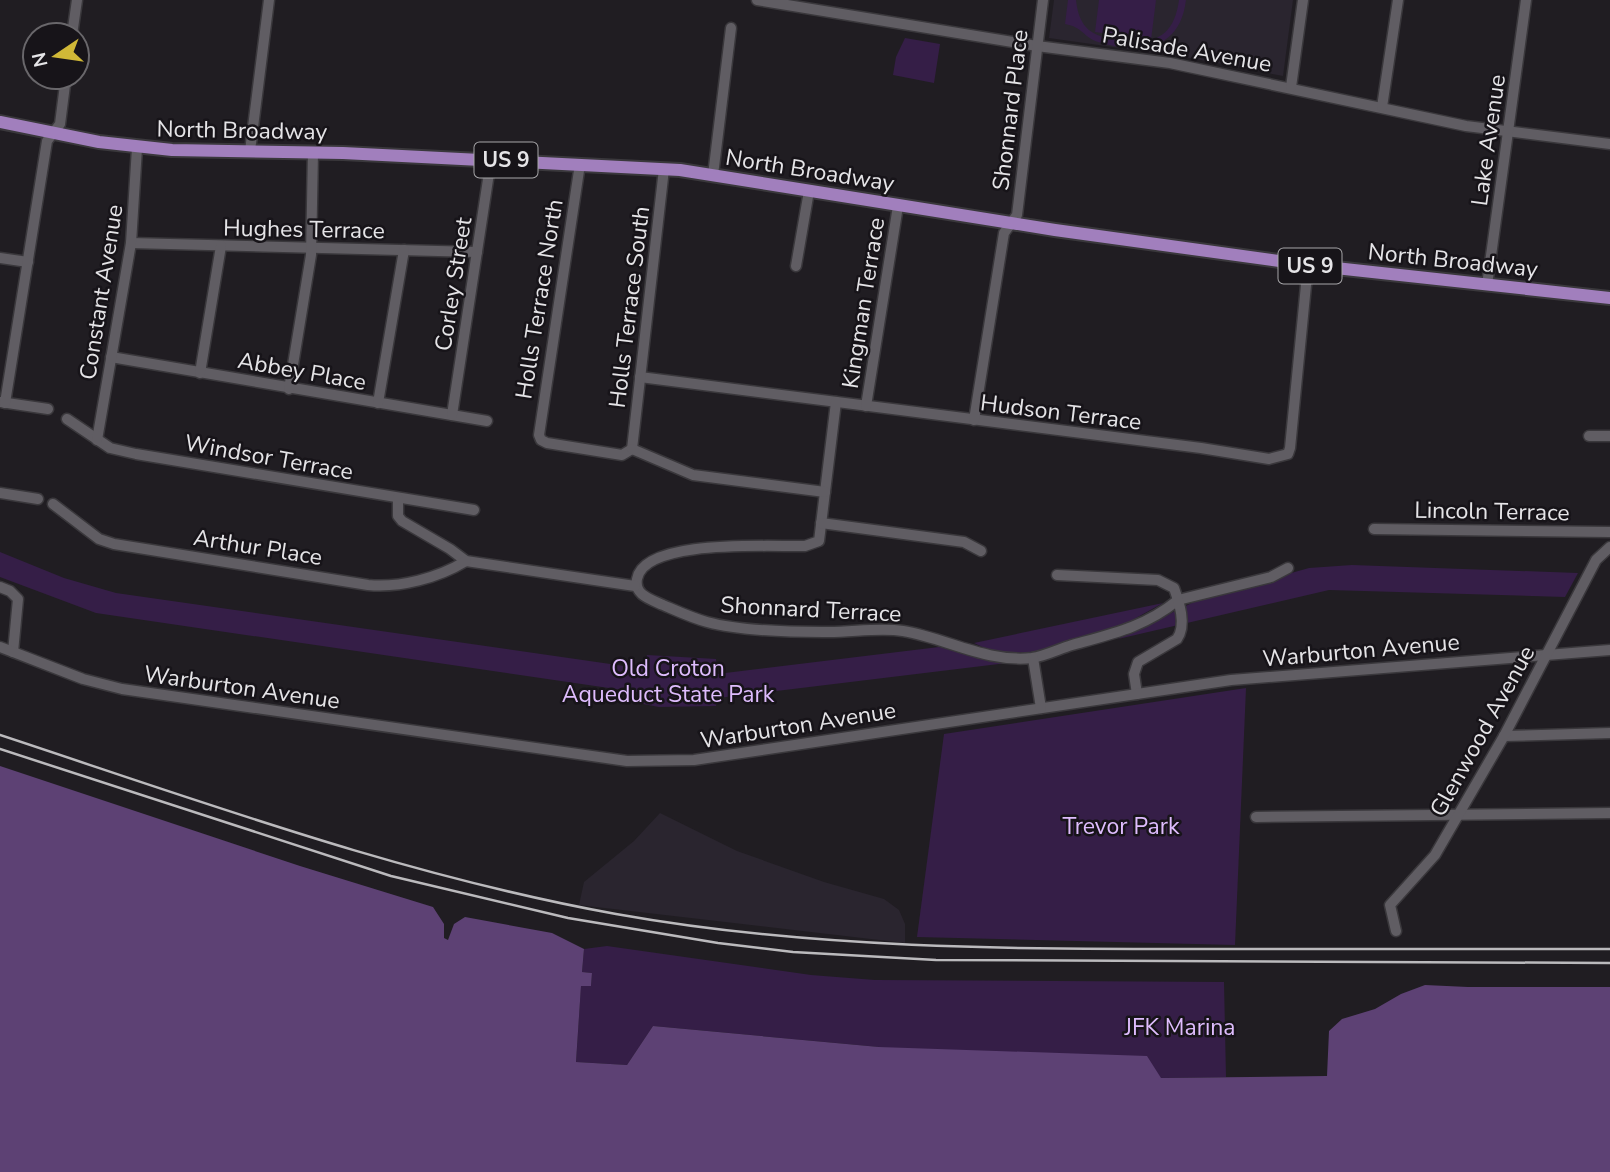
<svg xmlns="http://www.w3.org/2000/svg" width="1610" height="1172" font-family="'Nunito Sans',sans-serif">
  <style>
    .built { fill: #2a252f }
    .green { fill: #351e47 }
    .water { fill: #5d4174 }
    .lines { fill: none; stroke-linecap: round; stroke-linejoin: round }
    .minor-casing { stroke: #3a383c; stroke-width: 13 }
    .major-casing { stroke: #3a383c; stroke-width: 16 }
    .minor { stroke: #605d63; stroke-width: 10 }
    .major { stroke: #a17fbd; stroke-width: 12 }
    .rail { stroke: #bbbabd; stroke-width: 2.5 }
    .labels { text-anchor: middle; stroke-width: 5; stroke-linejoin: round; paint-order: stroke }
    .shield { fill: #171419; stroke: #a7a6a9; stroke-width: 2 }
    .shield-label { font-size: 21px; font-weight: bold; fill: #e5e4e7 }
    .street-label { font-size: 23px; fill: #e5e4e7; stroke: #171419 }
    .park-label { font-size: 23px; fill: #debcfd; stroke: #171419 }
  </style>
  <rect width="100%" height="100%" fill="#201d22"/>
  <!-- built -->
  <g class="built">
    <polygon points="1054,0 1293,0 1283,76 1191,58 1049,38"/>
    <polygon points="660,813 737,851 824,882 884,899 899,910 905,924 905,943 579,905 584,882 634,841"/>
  </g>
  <!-- green -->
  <g class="green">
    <path d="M1068,0h8c1,9 3,18 9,26 9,11 23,12 36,14 33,5 53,-3 58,-40h7c-6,50 -46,55 -88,42 -15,-5 -15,-15 -33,-18z"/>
    <polygon points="1099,0 1156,0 1151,40 1095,32"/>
    <polygon points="905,38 940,44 934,83 893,75 896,57"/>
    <polygon points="0,552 64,578 116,593 645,669 647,655 716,659 717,674 939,647 1007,663 718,698 716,706 659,707 643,704 643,693 96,613 0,577"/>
    <polygon points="1352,565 1578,573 1565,597 1329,590 1118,639 1200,599 1309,568"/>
    <polygon points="1163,603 1118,628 1035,653 993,652 974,643"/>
    <polygon points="1246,688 1235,945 917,937 944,734"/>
    <polygon points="607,946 811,975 875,980 1224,982 1226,1077 1161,1078 879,1047 653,1026 627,1065 576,1062 581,985 591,986 592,973 582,972 584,949"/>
  </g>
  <!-- water -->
  <polygon class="water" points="0,766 300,866 433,907 444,924 444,938 448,940 454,924 465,917 552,933 584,949 582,972 592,973 591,986 581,986 576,1062 627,1065 653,1026 879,1047 1147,1056 1161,1078 1327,1076 1329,1031 1342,1019 1375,1009 1401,994 1425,985 1468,987 1610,987 1610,1172 0,1172"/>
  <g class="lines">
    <!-- minor casing -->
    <g class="minor-casing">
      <g id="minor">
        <polyline points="757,0 1037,46 1170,63 1466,126 1610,144"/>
        <polyline points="72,35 77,0"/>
        <polyline points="1291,87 1303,0"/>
        <polyline points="1382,107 1398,0"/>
        <polyline points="250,151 269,0"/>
        <polyline points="580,164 539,435 541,440 547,443 622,455 632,449"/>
        <polyline points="713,175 731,28"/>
        <polyline points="131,243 477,252"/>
        <polyline points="0,258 28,262"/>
        <polyline points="796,266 809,191"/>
        <polyline points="1487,285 1526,0"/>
        <polyline points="111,357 487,421"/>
        <polyline points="200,373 221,246"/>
        <polyline points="640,377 1201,448 1269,459 1288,454 1290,448 1308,265"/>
        <polyline points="289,389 311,255 313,152"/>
        <polyline points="0,402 48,409"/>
        <path d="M836,402l-17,139 -14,5c-33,1 -161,-8 -168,33 -3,16 13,20 26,26 14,6 29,13 44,17 33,9 82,10 116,10 27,1 54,-5 80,-1 43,7 84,32 129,27 13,-2 27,-9 40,-13 40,-11 73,-18 106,-45l93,-23 17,-9"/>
        <polyline points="5,403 47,141 60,124 66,77"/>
        <polyline points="378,403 404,250"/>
        <polyline points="866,406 898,206"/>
        <polyline points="452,415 491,160"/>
        <polyline points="67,419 110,448 136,454 474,510"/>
        <polyline points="974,420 1004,233 1017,215 1043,0"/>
        <polyline points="1589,436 1610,436"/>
        <polyline points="97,440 131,243 137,148"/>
        <polyline points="632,449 664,169"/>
        <polyline points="632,449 693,475 825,492"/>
        <polyline points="0,493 38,499"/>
        <polyline points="398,498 398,516 402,521 450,549 466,561 635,586"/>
        <path d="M53,504l46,35 15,5 254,41c32,3 70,-7 98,-24"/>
        <polyline points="821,523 964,542 981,551"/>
        <polyline points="1374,529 1610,532"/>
        <path d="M1057,575l101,5 16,8c5,14 13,37 3,51l-39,23 -4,12 3,20"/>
        <polyline points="0,587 10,591 18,599 13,652"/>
        <polyline points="0,647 83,679 122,689 627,761 694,760 1231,680 1610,650"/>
        <polyline points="1033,658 1041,708"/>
        <polyline points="1504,736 1610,733"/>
        <polyline points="1256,817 1610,813"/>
        <polyline points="1396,931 1390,905 1435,855 1504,736 1596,560 1610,547"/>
      </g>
    </g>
    <!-- major casing -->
    <g class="major-casing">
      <polyline id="major" points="0,122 99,142 172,150 343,153 680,170 1055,230 1308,265 1610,298"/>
    </g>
    <!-- minor -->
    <use href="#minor" class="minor"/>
    <!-- major -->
    <use href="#major" class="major"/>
    <!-- rail -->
    <g class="rail">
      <path d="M0,735c203,67 405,141 616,179 206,37 415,35 624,35 123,-1 246,1 370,0"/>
      <polyline points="0,749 391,876 568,918 718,943 793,952 936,960 1610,963"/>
    </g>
  </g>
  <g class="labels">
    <!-- shield labels -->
    <g class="shield">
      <rect x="474.5" y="142.5" width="63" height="35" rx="5"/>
      <rect x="1278.5" y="248.5" width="63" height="35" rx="5"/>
    </g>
    <g class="shield-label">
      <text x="506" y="167">US 9</text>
      <text x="1310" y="273">US 9</text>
    </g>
    <!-- street labels -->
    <g class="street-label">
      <text transform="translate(1187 49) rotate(10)" y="8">Palisade Avenue</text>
      <text transform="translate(1010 110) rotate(-83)" y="8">Shonnard Place</text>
      <text transform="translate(242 130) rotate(1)" y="8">North Broadway</text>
      <text transform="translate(1488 140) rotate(-82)" y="8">Lake Avenue</text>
      <text transform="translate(810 170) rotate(9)" y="8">North Broadway</text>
      <text transform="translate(304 229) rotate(1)" y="8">Hughes Terrace</text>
      <text transform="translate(1453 260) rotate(6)" y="8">North Broadway</text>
      <text transform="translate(453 284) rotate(-81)" y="8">Corley Street</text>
      <text transform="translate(101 292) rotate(-81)" y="8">Constant Avenue</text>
      <text transform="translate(539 299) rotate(-81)" y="8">Holls Terrace North</text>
      <text transform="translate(863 303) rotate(-81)" y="8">Kingman Terrace</text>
      <text transform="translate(629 307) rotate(-83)" y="8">Holls Terrace South</text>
      <text transform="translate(302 371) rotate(10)" y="8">Abbey Place</text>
      <text transform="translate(1061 412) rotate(7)" y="8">Hudson Terrace</text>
      <text transform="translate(269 457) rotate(10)" y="8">Windsor Terrace</text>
      <text transform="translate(1492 511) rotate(1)" y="8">Lincoln Terrace</text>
      <text transform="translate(258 547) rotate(9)" y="8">Arthur Place</text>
      <text transform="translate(811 609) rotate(3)" y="8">Shonnard Terrace</text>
      <text transform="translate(1361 650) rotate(-5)" y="8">Warburton Avenue</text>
      <text transform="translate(242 687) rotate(8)" y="8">Warburton Avenue</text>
      <text transform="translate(798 725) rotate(-9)" y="8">Warburton Avenue</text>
      <text transform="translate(1482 731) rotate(-61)" y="8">Glenwood Avenue</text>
    </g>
    <!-- park labels -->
    <g class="park-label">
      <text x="668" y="676">Old Croton<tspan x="668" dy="26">Aqueduct State Park</tspan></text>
      <text x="1121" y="834">Trevor Park</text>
      <text x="1180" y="1035">JFK Marina</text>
    </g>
  </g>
  <!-- north arrow -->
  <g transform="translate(56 56) rotate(257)"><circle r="33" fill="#171419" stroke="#69676b" stroke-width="2"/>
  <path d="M0-5L12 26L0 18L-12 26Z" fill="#d0b837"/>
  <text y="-10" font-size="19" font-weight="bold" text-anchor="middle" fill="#e5e4e7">N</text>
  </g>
</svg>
